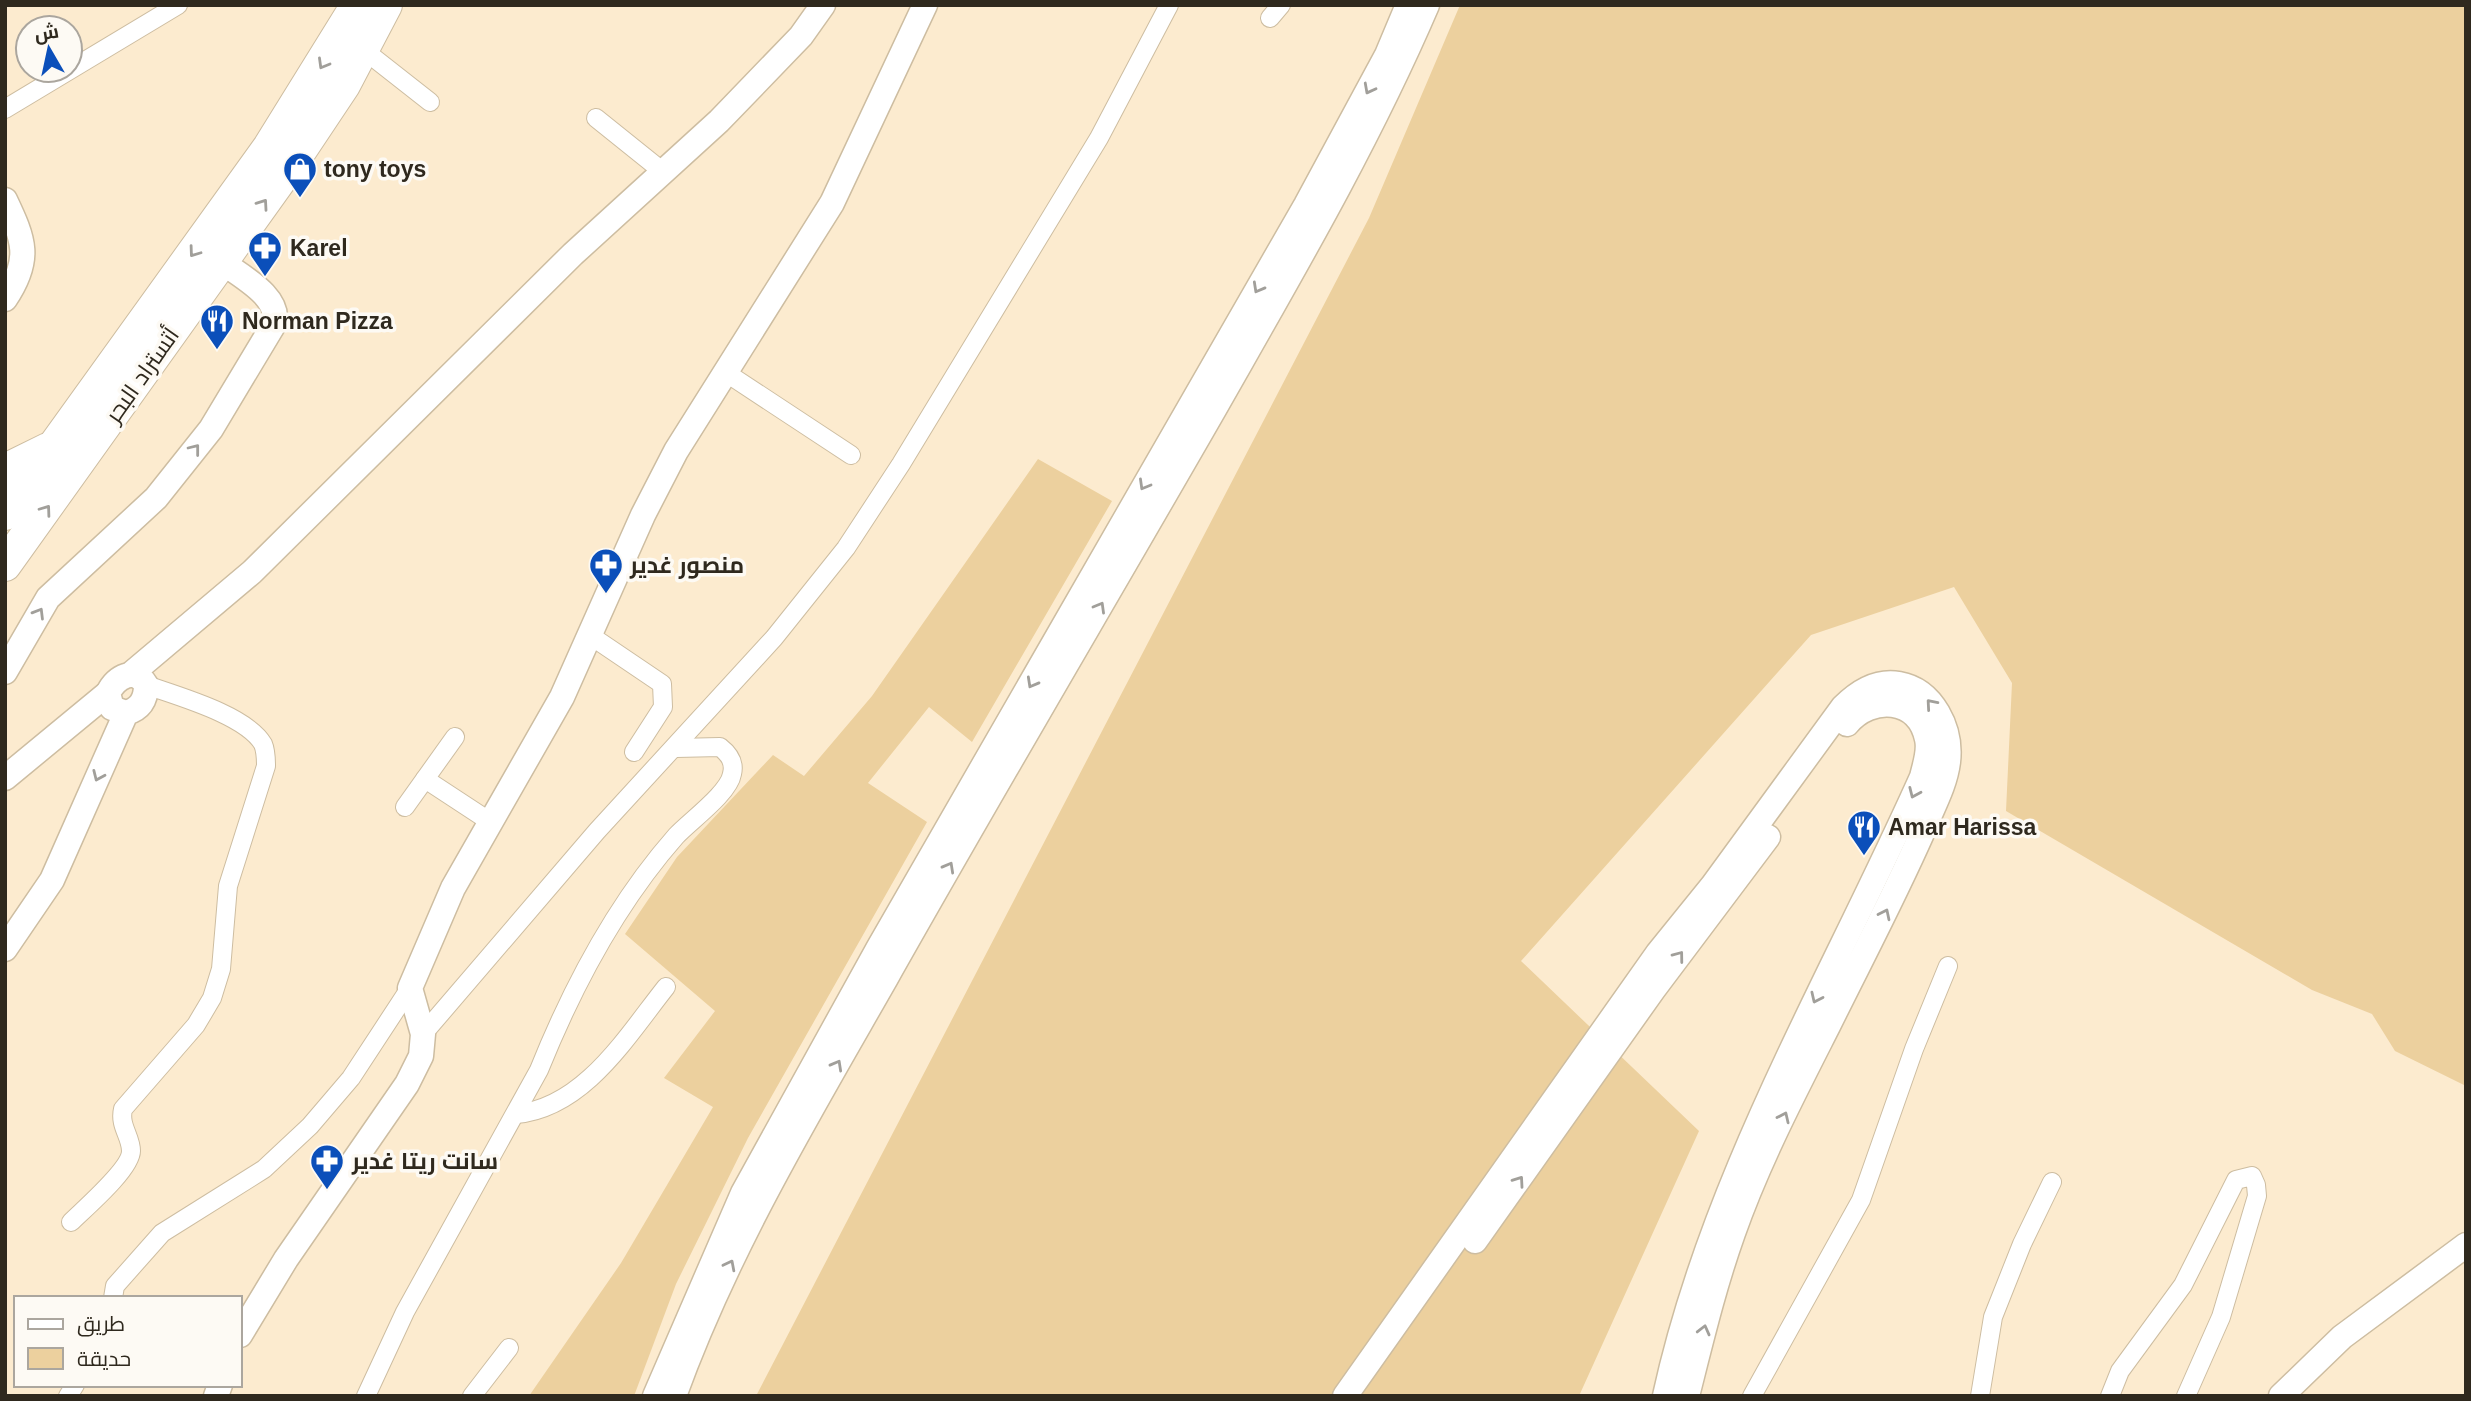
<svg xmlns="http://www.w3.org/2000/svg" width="2471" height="1401" font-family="Arial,Cairo,sans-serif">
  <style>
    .green { fill: #ecd09e }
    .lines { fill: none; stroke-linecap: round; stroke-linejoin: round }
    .street-casing { stroke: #cdbda1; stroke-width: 20 }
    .secondary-casing { stroke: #cdbda1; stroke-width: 27 }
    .highway-casing { stroke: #cdbda1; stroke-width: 34 }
    .street { stroke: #fff; stroke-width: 18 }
    .secondary { stroke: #fff; stroke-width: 24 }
    .highway { stroke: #fff; stroke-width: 32 }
    .oneway { stroke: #a19f9a }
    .labels { text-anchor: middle; stroke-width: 7; stroke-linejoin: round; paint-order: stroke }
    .poi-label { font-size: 23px; font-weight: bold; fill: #2f291e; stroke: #fdfaf4; text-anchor: start }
    .street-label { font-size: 23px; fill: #2f291e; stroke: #fdfaf4 }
  </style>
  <rect width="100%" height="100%" fill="#fcebcf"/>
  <!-- green -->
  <g class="green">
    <polygon points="1460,5 2466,5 2466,1086 2395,1051 2372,1014 2312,990 2006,811 2012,683 1954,587 1811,635 1521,961 1699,1131 1579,1396 756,1396 1369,218"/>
    <polygon points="1038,459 1112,501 972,742 929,707 868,783 927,822 748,1138 676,1284 634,1396 529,1396 621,1263 713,1107 664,1078 715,1011 625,934 677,857 773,755 804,776 872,696"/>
  </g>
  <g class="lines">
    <!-- street casing -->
    <g class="street-casing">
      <g id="street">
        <polyline points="1270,18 1281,5"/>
        <polyline points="374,58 430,102"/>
        <polyline points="5,109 178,5"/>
        <polyline points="596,118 662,171"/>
        <polyline points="725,372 851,455"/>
        <polyline points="591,636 662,684 663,707 634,752"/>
        <polyline points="425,779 489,821"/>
        <polyline points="405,807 455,737"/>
        <polyline points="423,1034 597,831 774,638 846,548 901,464 1099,138 1169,5"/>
        <path d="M516,1114c68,-6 111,-78 150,-127"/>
        <path d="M71,1222c13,-13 60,-53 60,-71 0,-15 -12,-25 -8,-42l73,-84 16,-27 9,-29 7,-83 38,-120c0,-7 0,-15 -3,-22 -17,-29 -86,-48 -117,-59"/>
        <polyline points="113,1298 115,1286 162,1233 264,1169 310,1126 351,1078 410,988"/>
        <polyline points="68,1396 75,1385"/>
        <path d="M366,1396l39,-84 134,-242c33,-82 78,-167 137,-234 14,-15 53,-43 56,-62 3,-12 -3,-20 -12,-27l-44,1"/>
        <polyline points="472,1396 509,1348"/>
        <polyline points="1752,1396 1861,1200 1914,1049 1948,966"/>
        <polyline points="1980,1396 1993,1317 2022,1244 2052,1182"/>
        <polyline points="2110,1396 2120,1371 2183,1285 2236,1180 2252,1176 2256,1185 2257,1196 2221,1317 2186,1396"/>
      </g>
    </g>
    <!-- secondary casing -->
    <g class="secondary-casing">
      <g id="secondary">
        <path d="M5,200c19,40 27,59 0,99"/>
        <path d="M5,672l43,-74 108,-100 55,-69 63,-105c8,-27 -34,-48 -52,-62"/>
        <polyline points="131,674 252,572 573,254 719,121 801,36 823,5"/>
        <polyline points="5,778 108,693"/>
        <path d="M5,949l47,-69 74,-167c14,-4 20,-13 20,-28 -11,-19 -30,-8 -38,8l4,15 14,5"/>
        <polyline points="1475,1241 1653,990 1768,837"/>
        <polyline points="240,1335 286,1259 407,1084 421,1056 423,1034 410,988 453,888 562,697 643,515 676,451 832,203 925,5"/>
        <polyline points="216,1396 220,1385"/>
        <polyline points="655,1396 743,1193 879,947 1306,205 1387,55 1408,5"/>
        <path d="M674,1396c53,-147 135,-283 212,-418 107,-190 218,-377 326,-565 76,-134 154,-266 215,-408"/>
        <path d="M1345,1396l313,-443 55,-68 130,-178c15,-15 34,-27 56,-23 34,6 53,45 49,78 -3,24 -16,46 -25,69 -29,66 -63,130 -95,195 -34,67 -70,136 -95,207 -19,53 -32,108 -46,163"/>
        <path d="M1665,1396c48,-220 166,-415 257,-619 3,-13 8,-26 5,-38 -9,-42 -56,-44 -80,-15"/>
        <polyline points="2281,1396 2342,1337 2466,1245"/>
      </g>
    </g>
    <!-- highway casing -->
    <g class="highway-casing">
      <g id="highway">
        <polyline points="5,470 48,449"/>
        <polyline points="5,514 269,147 357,5"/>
        <polyline points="5,565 288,169 344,85 386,5"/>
      </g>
    </g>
    <!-- street -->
    <use href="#street" class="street"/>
    <!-- secondary -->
    <use href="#secondary" class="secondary"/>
    <!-- highway -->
    <use href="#highway" class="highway"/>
  </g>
  <!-- one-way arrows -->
  <defs><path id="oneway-chevron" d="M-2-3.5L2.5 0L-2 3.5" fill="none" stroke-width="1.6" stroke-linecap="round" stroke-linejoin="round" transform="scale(1.75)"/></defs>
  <g class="oneway">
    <use href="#oneway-chevron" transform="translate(323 64) rotate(120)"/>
    <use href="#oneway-chevron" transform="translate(1369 89) rotate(118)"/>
    <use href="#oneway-chevron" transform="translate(263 204) rotate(-55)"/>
    <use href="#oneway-chevron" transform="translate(194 252) rotate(126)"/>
    <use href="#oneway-chevron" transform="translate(1258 288) rotate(119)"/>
    <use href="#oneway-chevron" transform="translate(195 449) rotate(-52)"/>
    <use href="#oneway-chevron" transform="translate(1144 485) rotate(120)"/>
    <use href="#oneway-chevron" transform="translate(46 510) rotate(-54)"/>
    <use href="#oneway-chevron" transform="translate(1100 607) rotate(-60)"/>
    <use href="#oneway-chevron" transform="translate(39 613) rotate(-59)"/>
    <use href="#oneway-chevron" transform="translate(1032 683) rotate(119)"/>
    <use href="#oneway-chevron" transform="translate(1931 704) rotate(-131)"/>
    <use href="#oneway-chevron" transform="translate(98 776) rotate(114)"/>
    <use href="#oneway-chevron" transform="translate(1914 793) rotate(114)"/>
    <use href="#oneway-chevron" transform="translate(949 867) rotate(-61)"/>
    <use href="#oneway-chevron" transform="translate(1885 914) rotate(-64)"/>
    <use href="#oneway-chevron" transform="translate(1679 956) rotate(-53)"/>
    <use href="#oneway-chevron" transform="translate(1816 998) rotate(115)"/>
    <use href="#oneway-chevron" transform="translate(837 1065) rotate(-61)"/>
    <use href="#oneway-chevron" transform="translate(1784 1117) rotate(-65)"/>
    <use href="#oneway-chevron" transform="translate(1519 1181) rotate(-55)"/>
    <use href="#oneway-chevron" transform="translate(730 1265) rotate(-63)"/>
    <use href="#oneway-chevron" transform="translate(1704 1330) rotate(-76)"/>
  </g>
  <!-- icons -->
  <defs>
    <g id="shop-pin" transform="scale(1.75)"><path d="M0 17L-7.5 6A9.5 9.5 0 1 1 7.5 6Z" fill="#0b4fba" stroke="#fdfaf4"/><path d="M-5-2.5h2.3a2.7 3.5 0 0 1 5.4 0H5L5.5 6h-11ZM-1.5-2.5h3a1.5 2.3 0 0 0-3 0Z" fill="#fff"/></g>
    <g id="pharmacy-pin" transform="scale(1.75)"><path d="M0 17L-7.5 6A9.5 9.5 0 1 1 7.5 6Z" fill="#0b4fba" stroke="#fdfaf4"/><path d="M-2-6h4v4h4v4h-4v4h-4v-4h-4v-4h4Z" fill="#fff"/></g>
    <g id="restaurant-pin" transform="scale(1.75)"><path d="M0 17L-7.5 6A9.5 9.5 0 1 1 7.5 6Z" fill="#0b4fba" stroke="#fdfaf4"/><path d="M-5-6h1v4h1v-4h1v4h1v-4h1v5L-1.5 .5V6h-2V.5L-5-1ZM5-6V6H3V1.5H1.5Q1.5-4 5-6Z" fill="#fff"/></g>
  </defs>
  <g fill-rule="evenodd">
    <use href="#shop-pin" x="300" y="169"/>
    <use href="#pharmacy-pin" x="265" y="248"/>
    <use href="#restaurant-pin" x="217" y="321"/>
    <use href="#pharmacy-pin" x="606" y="565"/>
    <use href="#restaurant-pin" x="1864" y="827"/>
    <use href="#pharmacy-pin" x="327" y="1161"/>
  </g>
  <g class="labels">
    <!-- poi labels -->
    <g class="poi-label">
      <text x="324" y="177">tony toys</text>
      <text x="290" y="256">Karel</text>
      <text x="242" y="329">Norman Pizza</text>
      <text x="630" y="573">منصور غدير</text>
      <text x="1888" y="835">Amar Harissa</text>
      <text x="352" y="1169">سانت ريتا غدير</text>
    </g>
    <!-- street labels -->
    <g class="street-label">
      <text transform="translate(142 375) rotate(-55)" y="8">أتستراد البحر</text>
    </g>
  </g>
  <!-- border -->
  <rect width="2471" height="1401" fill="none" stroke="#2f291e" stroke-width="14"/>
  <!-- legend -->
  <rect x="14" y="1296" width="228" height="91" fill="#fdfaf4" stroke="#aba69e" stroke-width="2"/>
  <rect x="28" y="1319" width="35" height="10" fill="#ffffff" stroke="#aba69e" stroke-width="2"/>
  <text x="77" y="1331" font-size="21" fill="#2f291e">طريق</text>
  <rect x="28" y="1348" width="35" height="21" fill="#ecd09e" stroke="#aba69e" stroke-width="2"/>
  <text x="77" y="1366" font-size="21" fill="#2f291e">حديقة</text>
  <!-- north arrow -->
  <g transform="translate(49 49) rotate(351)"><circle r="33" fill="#fdfaf4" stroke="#aba69e" stroke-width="2"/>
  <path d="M0-5L12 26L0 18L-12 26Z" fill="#0b4fba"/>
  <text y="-10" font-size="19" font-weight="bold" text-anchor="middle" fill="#2f291e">ش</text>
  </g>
</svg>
